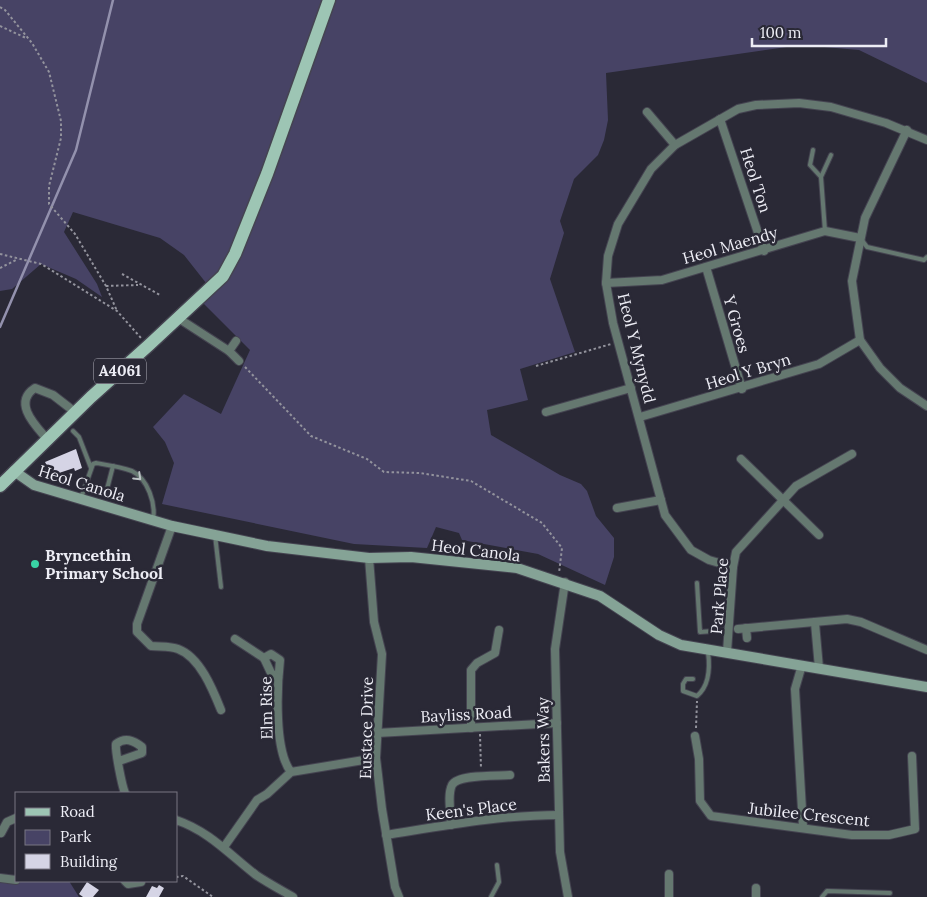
<svg xmlns="http://www.w3.org/2000/svg" width="927" height="897" font-family="Lora,serif">
  <style>
    .green { fill: #474365 }
    .lines { fill: none; stroke-linecap: round; stroke-linejoin: round }
    .stream { stroke: #9391ad; stroke-width: 2.5 }
    .building { fill: #d5d4e5 }
    .lane-casing { stroke: #454451; stroke-width: 6 }
    .street-casing { stroke: #454451; stroke-width: 10 }
    .secondary-casing { stroke: #454451; stroke-width: 12 }
    .primary-casing { stroke: #454451; stroke-width: 15 }
    .path { stroke: #93939d; stroke-width: 2; stroke-dasharray: 2.5 2.5; stroke-linecap: butt }
    .lane { stroke: #657870; stroke-width: 4 }
    .street { stroke: #657870; stroke-width: 8 }
    .secondary { stroke: #85a396; stroke-width: 10 }
    .primary { stroke: #9dc5b4; stroke-width: 12 }
    .oneway { stroke: #bdc4c6 }
    .poi-dot { fill: #39d4a5; stroke: #2a2936; stroke-width: 2 }
    .labels { text-anchor: middle; stroke-width: 5; stroke-linejoin: round; paint-order: stroke }
    .shield { fill: #2a2936; stroke: #b2b2bc; stroke-width: 1 }
    .shield-label { font-size: 15px; font-weight: bold; fill: #ededf5 }
    .street-label { font-size: 16px; fill: #ededf5; stroke: #2a2936 }
    .poi-label { font-size: 16px; font-weight: bold; fill: #ededf5; stroke: #2a2936; text-anchor: start }
  </style>
  <rect width="100%" height="100%" fill="#2a2936"/>
  <!-- green -->
  <g class="green">
    <polygon points="0,0 927,0 927,83 859,50 801,45 606,73 608,120 604,140 598,155 574,179 560,221 564,233 550,279 575,352 520,369 528,400 487,410 491,435 560,475 581,484 587,491 596,516 614,538 614,557 605,585 538,554 462,540 459,533 436,527 427,548 354,544 162,504 174,463 165,442 153,427 184,394 221,414 250,350 199,299 210,288 184,255 160,238 73,212 64,232 97,284 102,297 76,279 41,264 12,289 0,291"/>
    <polygon points="0,878 16,881 69,881 79,897 0,897"/>
  </g>
  <g class="lines">
    <!-- stream -->
    <polyline class="stream" points="0,327 76,150 113,0"/>
  </g>
  <!-- building -->
  <g class="building">
    <polygon points="76,449 82,468 75,471 74,468 50,476 49,473 46,474 43,465 46,464 45,462"/>
    <polygon points="87,882 99,890 93,897 83,897 79,894"/>
    <polygon points="159,885 164,888 159,897 146,897 152,886 157,888"/>
  </g>
  <g class="lines">
    <!-- lane casing -->
    <g class="lane-casing">
      <g id="lane">
        <polyline points="813,150 810,165 821,177"/>
        <polyline points="825,231 821,177 831,155"/>
        <polyline points="861,239 867,247 924,260 927,257"/>
        <polyline points="73,431 79,437 91,468"/>
        <polyline points="106,493 113,466"/>
        <path d="M81,498l12,-34 3,-1c12,2 25,4 36,8 16,8 24,33 21,49"/>
        <polyline points="215,535 221,587"/>
        <polyline points="697,583 700,632 728,630"/>
        <path d="M693,679h-7l-3,5v7l14,5c12,-10 13,-29 11,-44"/>
        <polyline points="491,897 499,882 497,865"/>
        <polyline points="822,897 827,891 890,893"/>
      </g>
    </g>
    <!-- street casing -->
    <g class="street-casing">
      <g id="street">
        <polyline points="647,112 675,145"/>
        <polyline points="720,119 764,251"/>
        <polyline points="907,130 865,218 852,281 860,340 880,368 900,388 927,406"/>
        <polyline points="706,267 742,389"/>
        <polyline points="606,283 662,280 825,231 860,238"/>
        <polyline points="178,318 229,351 239,361"/>
        <polyline points="229,351 236,341"/>
        <polyline points="546,412 631,388"/>
        <polyline points="640,417 819,364 860,340"/>
        <path d="M47,439c-11,-13 -35,-36 -12,-51l18,7 22,17"/>
        <polyline points="741,459 819,535"/>
        <polyline points="617,508 661,500"/>
        <path d="M172,526l-35,98v8l14,14c9,1 19,0 27,3 22,8 35,41 43,61"/>
        <polyline points="369,558 374,622 382,654 376,758 382,809 395,887 399,897"/>
        <polyline points="733,567 709,560 691,550 665,515 613,323 606,283 608,256 618,224 651,169 675,145 738,109 756,105 799,103 831,107 886,123 927,140"/>
        <polyline points="565,582 555,649 560,852 568,897"/>
        <polyline points="815,623 819,668"/>
        <polyline points="746,628 747,638"/>
        <polyline points="738,629 847,619 861,622 927,650"/>
        <polyline points="235,639 264,658"/>
        <polyline points="727,652 733,567 736,552 796,486 852,454"/>
        <path d="M264,658l7,-4 9,6c-3,27 -6,91 11,112"/>
        <polyline points="264,658 271,673 278,678"/>
        <polyline points="802,665 795,689 803,827"/>
        <polyline points="471,728 471,670 477,663 495,653 499,630"/>
        <polyline points="377,733 557,723"/>
        <polyline points="695,736 699,759 700,801 711,816 852,835 889,835 915,829 912,756"/>
        <path d="M119,761l23,-8v-6c-9,-7 -17,-10 -26,-3 -1,7 6,42 9,49"/>
        <path d="M176,820c33,11 54,35 80,55 12,8 25,15 37,22"/>
        <path d="M451,825c0,-12 -4,-30 1,-40 6,-11 46,-9 58,-10"/>
        <polyline points="1,833 7,822 16,818"/>
        <path d="M386,835c57,-9 115,-20 173,-20"/>
        <polyline points="224,847 257,800 267,794 291,772 376,758"/>
        <polyline points="669,874 669,897"/>
        <polyline points="0,878 16,880"/>
        <polyline points="125,881 128,884 141,882"/>
        <polyline points="756,888 756,897"/>
      </g>
    </g>
    <!-- secondary casing -->
    <g class="secondary-casing">
      <polyline id="secondary" points="14,471 34,485 172,526 267,546 369,558 411,557 517,568 600,596 659,635 681,645 927,687"/>
    </g>
    <!-- primary casing -->
    <g class="primary-casing">
      <polyline id="primary" points="0,486 91,397 149,345 223,276 235,254 267,174 329,0"/>
    </g>
    <!-- path -->
    <g class="path">
      <polyline points="0,7 5,10 32,43 49,72 61,121 61,138 49,186 49,204 75,234 106,286 117,311"/>
      <polyline points="0,26 26,38"/>
      <polyline points="0,254 41,264 51,270 117,311 141,338"/>
      <polyline points="0,268 18,259"/>
      <polyline points="122,274 160,295"/>
      <polyline points="106,286 138,285"/>
      <polyline points="536,366 611,344"/>
      <polyline points="245,367 311,436 367,459 384,472 420,473 471,481 542,523 562,548 559,573"/>
      <polyline points="696,728 697,701"/>
      <polyline points="480,734 481,769"/>
      <polyline points="176,877 183,876 213,897"/>
    </g>
    <!-- lane -->
    <use href="#lane" class="lane"/>
    <!-- street -->
    <use href="#street" class="street"/>
    <!-- secondary -->
    <use href="#secondary" class="secondary"/>
    <!-- primary -->
    <use href="#primary" class="primary"/>
  </g>
  <!-- one-way arrows -->
  <defs><path id="oneway-chevron" d="M-2-3.5L2.5 0L-2 3.5" fill="none" stroke-width="1.6" stroke-linecap="round" stroke-linejoin="round" transform="scale(1.25)"/></defs>
  <use class="oneway" href="#oneway-chevron" transform="translate(138 477) rotate(44)"/>
  <!-- markers -->
  <circle class="poi-dot" cx="35" cy="564" r="5"/>
  <g class="labels">
    <!-- shield labels -->
    <rect class="shield" x="94" y="358.5" width="52" height="25" rx="4"/>
    <g class="shield-label">
      <text x="120" y="376">A4061</text>
    </g>
    <!-- street labels -->
    <g class="street-label">
      <text transform="translate(756 180) rotate(72)" y="6">Heol Ton</text>
      <text transform="translate(730 245) rotate(-16)" y="6">Heol Maendy</text>
      <text transform="translate(737 324) rotate(74)" y="6">Y Groes</text>
      <text transform="translate(637 348) rotate(76)" y="6">Heol Y Mynydd</text>
      <text transform="translate(748 371) rotate(-17)" y="6">Heol Y Bryn</text>
      <text transform="translate(82 483) rotate(17)" y="6">Heol Canola</text>
      <text transform="translate(476 550) rotate(7)" y="6">Heol Canola</text>
      <text transform="translate(719 596) rotate(-85)" y="6">Park Place</text>
      <text transform="translate(266 708) rotate(-91)" y="6">Elm Rise</text>
      <text transform="translate(466 714) rotate(-3)" y="6">Bayliss Road</text>
      <text transform="translate(366 728) rotate(-89)" y="6">Eustace Drive</text>
      <text transform="translate(543 740) rotate(-91)" y="6">Bakers Way</text>
      <text transform="translate(471 809) rotate(-7)" y="6">Keen's Place</text>
      <text transform="translate(809 814) rotate(6)" y="6">Jubilee Crescent</text>
    </g>
    <!-- poi labels -->
    <g class="poi-label">
      <text x="45" y="561">Bryncethin<tspan x="45" dy="18">Primary School</tspan></text>
    </g>
  </g>
  <!-- legend -->
  <rect x="15" y="792" width="162" height="90" fill="#2a2936" stroke="#787782"/>
  <rect x="25" y="808" width="25" height="8" fill="#9dc5b4" stroke="#787782"/>
  <text x="60" y="817" font-size="15" fill="#ededf5">Road</text>
  <rect x="25" y="830" width="25" height="15" fill="#474365" stroke="#787782"/>
  <text x="60" y="842" font-size="15" fill="#ededf5">Park</text>
  <rect x="25" y="854" width="25" height="15" fill="#d5d4e5" stroke="#787782"/>
  <text x="60" y="867" font-size="15" fill="#ededf5">Building</text>
  <!-- scale -->
  <path d="M752 38v8h134v-8" fill="none" stroke="#ededf5" stroke-width="2.5"/>
  <text x="760" y="38" font-size="15" fill="#ededf5" stroke="#2a2936" stroke-width="4" paint-order="stroke">100 m</text>
</svg>
